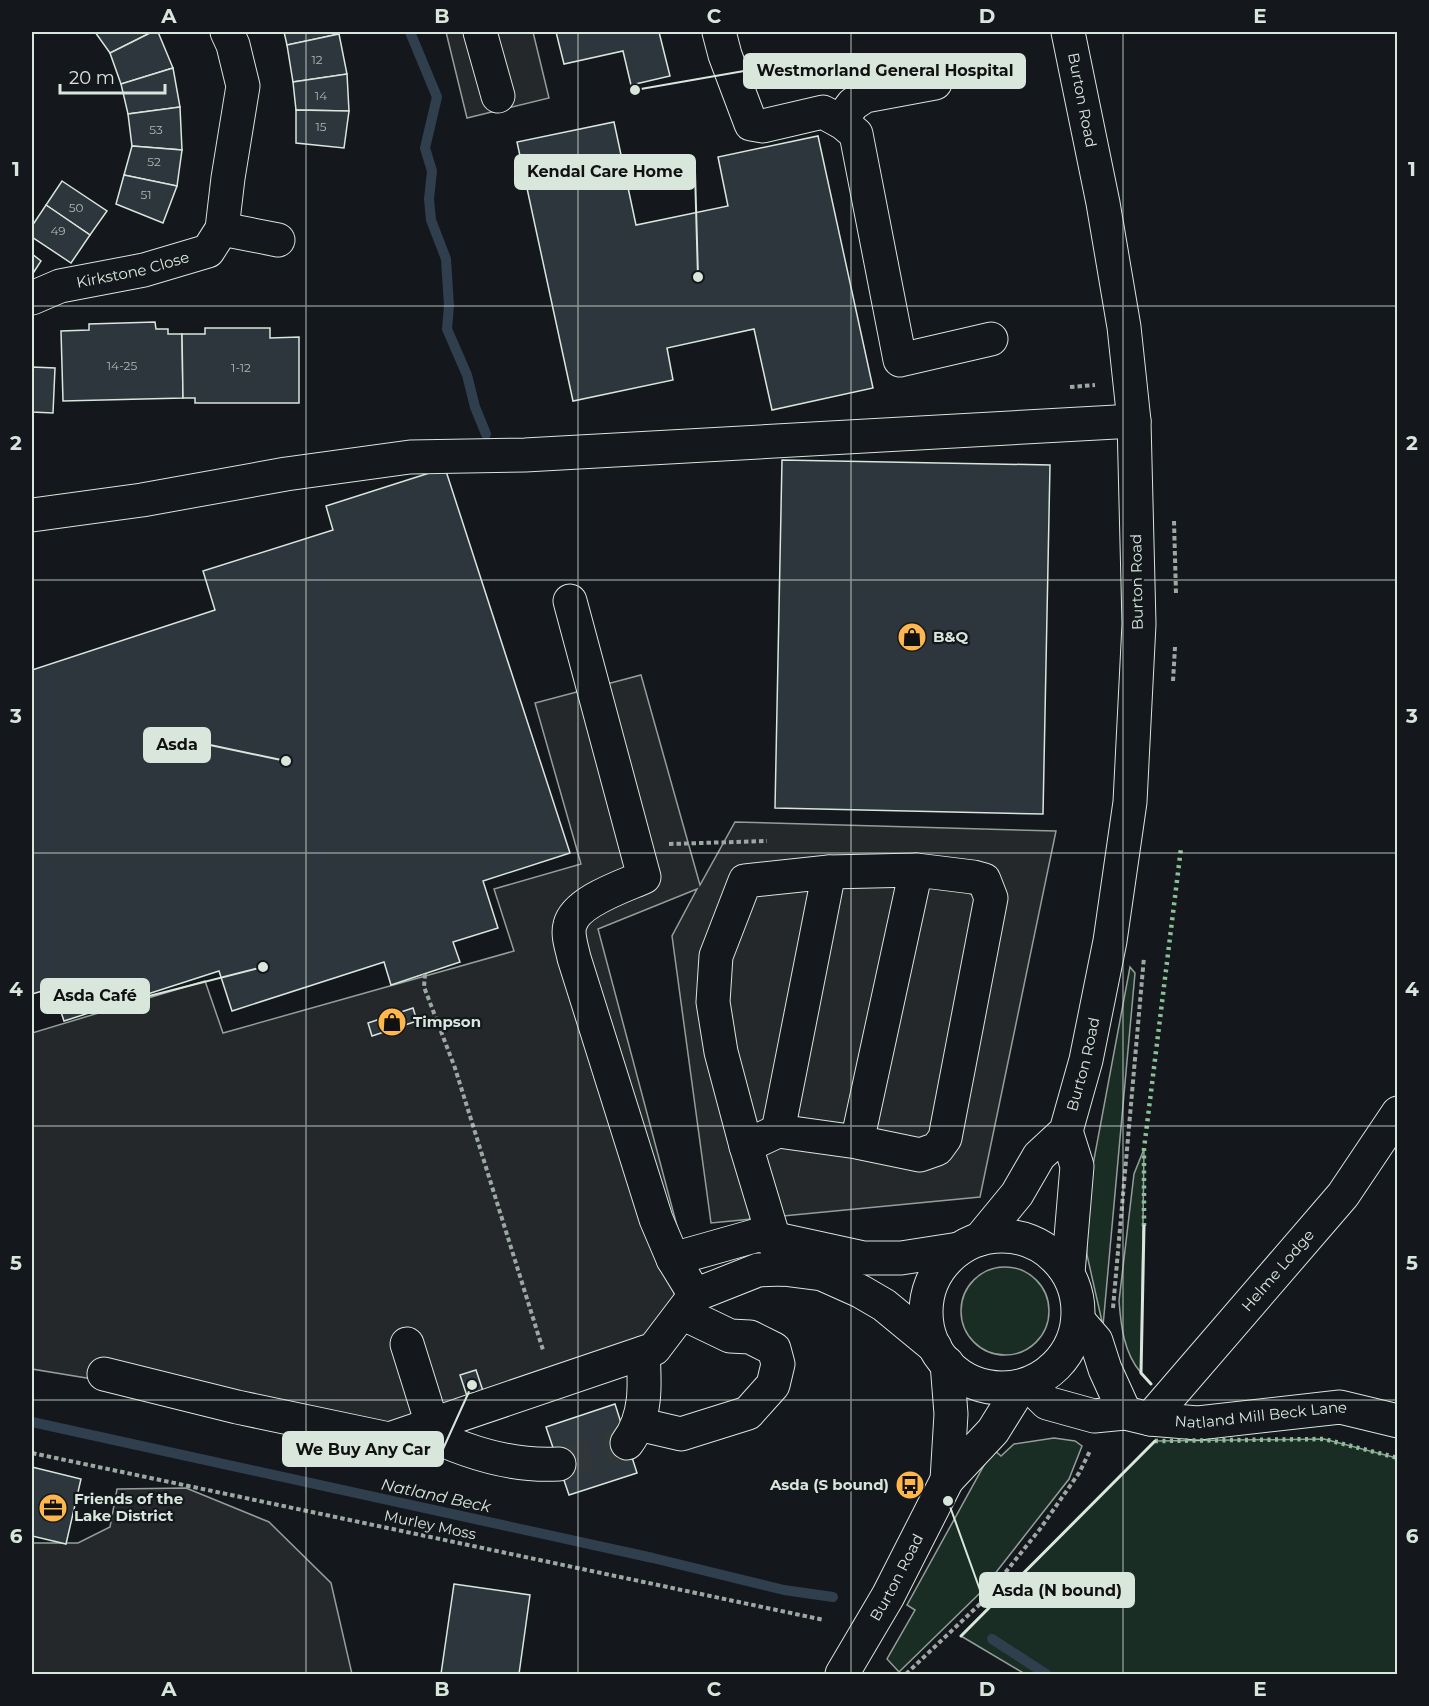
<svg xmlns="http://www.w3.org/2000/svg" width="1429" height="1706" font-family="Montserrat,sans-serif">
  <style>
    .green { fill: #1a2d24; stroke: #939e99; stroke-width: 1.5 }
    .parking { fill: #24282b; stroke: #939e99; stroke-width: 1.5 }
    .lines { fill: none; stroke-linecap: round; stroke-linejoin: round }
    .stream { stroke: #2f3f4d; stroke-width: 10 }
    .building { fill: #2c363c; stroke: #d8e6dc; stroke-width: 1.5 }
    .minor-tunnel { stroke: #313739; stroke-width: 33; stroke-dasharray: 33 16; stroke-linecap: butt }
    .minor-casing { stroke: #d8e6dc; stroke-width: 35 }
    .major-casing { stroke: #d8e6dc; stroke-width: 35 }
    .path { stroke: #9da8a2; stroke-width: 4; stroke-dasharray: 4.5 3; stroke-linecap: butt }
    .minor { stroke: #14181c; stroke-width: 33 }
    .major { stroke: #14181c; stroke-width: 33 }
    .hedge { stroke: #8ac095; stroke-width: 4.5; stroke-dasharray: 3 4.5; stroke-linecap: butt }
    .wall { stroke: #d8e6dc; stroke-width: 3 }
    .grid { fill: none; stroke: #d8e6dc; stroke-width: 1.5; stroke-opacity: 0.55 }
    .labels { text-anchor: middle; stroke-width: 4.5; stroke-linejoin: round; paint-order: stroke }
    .number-label { font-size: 12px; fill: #adbab4 }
    .street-label { font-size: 15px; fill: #d8e6dc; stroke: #14181c }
    .poi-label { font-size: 15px; font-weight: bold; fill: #d8e6dc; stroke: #14181c; text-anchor: start }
    .water-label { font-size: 16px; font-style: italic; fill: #d8e6dc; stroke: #14181c }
    .leader { fill: none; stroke: #d8e6dc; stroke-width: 2 }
    .callout-dot { fill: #d8e6dc; stroke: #14181c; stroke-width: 2 }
    .callout { fill: #d8e6dc; stroke: #d8e6dc; stroke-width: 2 }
    .callout-label { font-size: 16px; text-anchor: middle; font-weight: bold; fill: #111 }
    .neatline { fill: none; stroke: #d8e6dc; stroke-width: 2 }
    .grid-label { font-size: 20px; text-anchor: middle; font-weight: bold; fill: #d8e6dc }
  </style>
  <rect width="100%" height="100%" fill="#14181c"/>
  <!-- green -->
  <g class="green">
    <polygon points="1130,967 1135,973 1103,1326 1087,1255 1085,1219 1089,1186"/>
    <path d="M1144,1149l-3,224c-17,-20 -20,-46 -22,-72l15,-127z"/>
    <circle cx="1005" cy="1311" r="44"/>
    <polygon points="1054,1438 1075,1441 1082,1446 1069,1479 979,1594 899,1672 887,1659 915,1610 907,1605 993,1449 1001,1456 1014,1444"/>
    <polygon points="1324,1439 1397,1458 1397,1674 1025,1674 961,1636 1155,1441"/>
  </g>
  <!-- parking -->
  <g class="parking">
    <polygon points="446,32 533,32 549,98 467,118"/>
    <polygon points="641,675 700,885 735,822 1056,831 980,1197 711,1223 672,936 697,889 598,929 681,1241 674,1298 648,1340 392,1428 32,1369 32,1033 205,981 223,1033 514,951 494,889 581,864 535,703"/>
    <polygon points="186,1488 269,1522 331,1583 352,1674 32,1674 32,1543 78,1543 110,1527 117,1489"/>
  </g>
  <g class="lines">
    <!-- stream -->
    <g class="stream">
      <polyline points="410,32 437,97 425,148 432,171 429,199 431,220 446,259 449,306 447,329 467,375 475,407 486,434"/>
      <polyline points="32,1422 653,1558 784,1590 833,1597"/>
      <polyline points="992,1639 1046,1674"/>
    </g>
  </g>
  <!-- building -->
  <g class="building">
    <polygon points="95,32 152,32 110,53"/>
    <polygon points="152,32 158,32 173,68 121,84 110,53"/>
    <polygon points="284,32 338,32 339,34 287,45"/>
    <polygon points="556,32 659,32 670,76 631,85 623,51 564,64"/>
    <polygon points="339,34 347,74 293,82 287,45"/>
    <polygon points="173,68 180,107 128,114 121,84"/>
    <polygon points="347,74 349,111 296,110 293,82"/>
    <polygon points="180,107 182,150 132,146 128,114"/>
    <polygon points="296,110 349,111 344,148 296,143"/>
    <polygon points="614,122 636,225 728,206 718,157 818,136 873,388 772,410 754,329 667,348 673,380 573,401 517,142"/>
    <polygon points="132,146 182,150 177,186 124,175"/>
    <polygon points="124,175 177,186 163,223 116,204"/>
    <polygon points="62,181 107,211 90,235 46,205"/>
    <polygon points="46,205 90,235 71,263 32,237 32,226"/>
    <polygon points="32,254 41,261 32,275"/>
    <polygon points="155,322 156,329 168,329 168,334 182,334 183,398 63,401 61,331 89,330 89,324"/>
    <polygon points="205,328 270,328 270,338 299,337 299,403 195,403 195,398 183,398 182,334 205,334"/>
    <polygon points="32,367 55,368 53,413 32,412"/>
    <polygon points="782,460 1050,465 1043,814 775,808"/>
    <polygon points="445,468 570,853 483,881 498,928 453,942 460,962 391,985 384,962 232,1011 219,971 64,1021 53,988 32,994 32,670 215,610 203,571 333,530 326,506"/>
    <polygon points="413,1008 417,1021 372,1036 368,1023"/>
    <polygon points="476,1370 484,1394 468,1399 460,1375"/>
    <polygon points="615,1404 637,1473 569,1495 546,1427"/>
    <polygon points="32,1467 81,1479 66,1544 32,1536"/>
    <polygon points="454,1584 530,1595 519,1674 441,1674"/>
  </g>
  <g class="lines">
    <!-- minor-tunnel -->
    <polyline class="minor-tunnel" points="559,1464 627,1443"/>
    <!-- minor casing -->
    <g class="minor-casing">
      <g id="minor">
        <polyline points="480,32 498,96"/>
        <polyline points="719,32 725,55 751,124 763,126 823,112 843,123 856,134 900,360 991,339"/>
        <polyline points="840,121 853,104 865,96 935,83"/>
        <polyline points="222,229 278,240"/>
        <path id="s1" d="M32,298l28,-12 84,-16 64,-19 14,-22 6,-51 15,-92 -10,-41 -6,-13"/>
        <polyline points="32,515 142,500 286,474 410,457 525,455 1134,421"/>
        <path d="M570,601l74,276c-20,9 -68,24 -74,48 -3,10 2,23 4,33l82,261 17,40 22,36"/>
        <polyline points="829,872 916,870"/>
        <polyline points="778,1131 829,872 745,881 716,956 713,1002 721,1052 746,1146 783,1269"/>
        <polyline points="746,1146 778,1131 857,1142 916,870 973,877 984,880 991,898 945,1138 937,1149 920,1155 857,1142"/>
        <polyline points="673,1259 758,1235 864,1258 901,1258 959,1249"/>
        <polyline points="1078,1320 1096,1341 1105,1369 1125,1413"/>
        <polyline points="407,1344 432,1424"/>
        <polyline points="104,1374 237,1407 389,1439 654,1349 695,1295 758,1270 783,1269 822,1274 860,1291 884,1305 935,1347"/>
        <path id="s2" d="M1028,1384l19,19 47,13 31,-3 25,6 48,4 142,-16 58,14"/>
        <path id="s3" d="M1150,1419l193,-224 55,-82"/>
        <polyline points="638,1424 681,1434 748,1413 773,1385 778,1364 774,1349 750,1337 730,1336 682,1313"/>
        <path d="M419,1429c43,22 90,38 140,35"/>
        <path d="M627,1443c20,-26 18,-59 16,-90"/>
      </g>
    </g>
    <!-- major casing -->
    <g class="major-casing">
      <g id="major">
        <polyline points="1066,1131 1077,1166 1068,1273"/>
        <circle cx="1002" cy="1312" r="76"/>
        <path id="s4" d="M980,1239l37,-45 22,-38 27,-25 20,-71 24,-119 20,-139 9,-178 -5,-203 -10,-94 -21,-124 -35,-171"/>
        <polyline points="947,1363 951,1414 947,1480"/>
        <path id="s5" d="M842,1674l46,-78 59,-116 46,-49 28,-45"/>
      </g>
    </g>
    <!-- path -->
    <g class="path">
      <polyline points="1070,387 1095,385"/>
      <polyline points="1174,521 1176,594"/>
      <polyline points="1173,681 1175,647"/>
      <polyline points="669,844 767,841"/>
      <polyline points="425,974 424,987 455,1068 543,1350"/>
      <polyline points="1113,1308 1144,957"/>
      <polyline points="32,1453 824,1620"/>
      <polyline points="906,1674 981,1603 1040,1529 1079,1473 1090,1451"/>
    </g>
    <!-- minor -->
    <use href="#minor" class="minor"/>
    <!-- major -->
    <use href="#major" class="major"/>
    <!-- hedge -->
    <g class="hedge">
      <polyline points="1144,1226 1144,1149 1181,848"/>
      <polyline points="1155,1441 1324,1439 1398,1458"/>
    </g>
    <!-- wall -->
    <g class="wall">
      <polyline points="1144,1226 1141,1373 1151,1384"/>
      <polyline points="961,1636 1155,1441"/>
    </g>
  </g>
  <!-- grid -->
  <path class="grid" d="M306,32v1642M578,32v1642M851,32v1642M1123,32v1642M32,306h1366M32,580h1366M32,853h1366M32,1126h1366M32,1400h1366"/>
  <!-- icons -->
  <defs>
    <g id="shop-disc" transform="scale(1.5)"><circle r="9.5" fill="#ffb74d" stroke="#14181c"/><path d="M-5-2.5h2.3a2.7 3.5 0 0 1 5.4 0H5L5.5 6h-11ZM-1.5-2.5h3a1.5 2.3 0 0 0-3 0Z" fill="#111"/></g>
    <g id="bus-disc" transform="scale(1.5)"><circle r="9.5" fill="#ffb74d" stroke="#14181c"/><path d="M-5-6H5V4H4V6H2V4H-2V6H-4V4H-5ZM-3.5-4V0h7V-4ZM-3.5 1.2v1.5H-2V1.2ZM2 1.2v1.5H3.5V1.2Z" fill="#111"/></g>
    <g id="office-disc" transform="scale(1.5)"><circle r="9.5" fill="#ffb74d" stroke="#14181c"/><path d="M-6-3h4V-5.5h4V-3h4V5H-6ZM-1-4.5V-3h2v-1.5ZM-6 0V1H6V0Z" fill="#111"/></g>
  </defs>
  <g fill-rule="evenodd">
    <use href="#shop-disc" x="912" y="637"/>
    <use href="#shop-disc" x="392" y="1022"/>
    <use href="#bus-disc" x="910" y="1485"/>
    <use href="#office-disc" x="53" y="1508"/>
  </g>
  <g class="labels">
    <!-- number labels -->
    <g class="number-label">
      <text x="317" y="64">12</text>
      <text x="321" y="100">14</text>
      <text x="321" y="131">15</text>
      <text x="156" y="134">53</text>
      <text x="154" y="166">52</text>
      <text x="146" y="199">51</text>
      <text x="76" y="212">50</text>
      <text x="58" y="235">49</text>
      <text x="122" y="370">14-25</text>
      <text x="241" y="372">1-12</text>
    </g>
    <!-- street labels -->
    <g class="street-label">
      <text transform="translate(1082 100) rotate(79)" y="5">Burton Road</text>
      <text dy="5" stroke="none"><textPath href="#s1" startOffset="105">Kirkstone Close</textPath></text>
      <text transform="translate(1137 582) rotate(-91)" y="5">Burton Road</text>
      <text dy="5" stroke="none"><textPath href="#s4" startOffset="208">Burton Road</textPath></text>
      <text dy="5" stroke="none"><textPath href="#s3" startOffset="196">Helme Lodge</textPath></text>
      <text dy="5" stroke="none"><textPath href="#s2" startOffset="244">Natland Mill Beck Lane</textPath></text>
      <text transform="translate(430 1525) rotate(12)" y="5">Murley Moss</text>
      <text dy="5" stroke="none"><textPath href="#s5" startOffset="111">Burton Road</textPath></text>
    </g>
    <!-- poi labels -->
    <g class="poi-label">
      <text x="933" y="642">B&amp;Q</text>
      <text x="413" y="1027">Timpson</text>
      <text x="889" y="1490" text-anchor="end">Asda (S bound)</text>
      <text x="74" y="1504">Friends of the<tspan x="74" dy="17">Lake District</tspan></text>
    </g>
    <!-- water labels -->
    <g class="water-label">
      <text transform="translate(436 1495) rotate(12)" y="6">Natland Beck</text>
    </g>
  </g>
  <!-- callouts -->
  <path class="leader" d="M635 90L744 71M698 277L695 172M286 761L210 745M263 967L149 996M472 1385L443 1449M948 1501L980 1590"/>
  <g class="callout-dot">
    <circle cx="635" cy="90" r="6"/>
    <circle cx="698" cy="277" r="6"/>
    <circle cx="286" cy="761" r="6"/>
    <circle cx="263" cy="967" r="6"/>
    <circle cx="472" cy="1385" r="6"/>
    <circle cx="948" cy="1501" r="6"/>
  </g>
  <g class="callout">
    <rect x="744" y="54" width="281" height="34" rx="6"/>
    <rect x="515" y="155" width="180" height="34" rx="6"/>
    <rect x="144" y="728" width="66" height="34" rx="6"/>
    <rect x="41" y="979" width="108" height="34" rx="6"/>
    <rect x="283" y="1432" width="160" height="34" rx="6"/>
    <rect x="980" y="1573" width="154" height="34" rx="6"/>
  </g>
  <g class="callout-label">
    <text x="885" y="76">Westmorland General Hospital</text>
    <text x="605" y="177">Kendal Care Home</text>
    <text x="177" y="750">Asda</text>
    <text x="95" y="1001">Asda Café</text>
    <text x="363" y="1455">We Buy Any Car</text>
    <text x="1057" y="1596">Asda (N bound)</text>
  </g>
  <!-- border -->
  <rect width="1429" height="1706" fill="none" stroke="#14181c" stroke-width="66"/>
  <!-- scale -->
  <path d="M60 84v9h105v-9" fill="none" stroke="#d8e6dc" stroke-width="3"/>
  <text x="69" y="84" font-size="18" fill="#d8e6dc" stroke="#14181c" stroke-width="4.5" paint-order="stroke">20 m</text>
  <rect x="33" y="33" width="1363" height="1640" class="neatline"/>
  <g class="grid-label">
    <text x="169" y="23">A</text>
    <text x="442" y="23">B</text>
    <text x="714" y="23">C</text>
    <text x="987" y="23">D</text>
    <text x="1260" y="23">E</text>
    <text x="16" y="176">1</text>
    <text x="1412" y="176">1</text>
    <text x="16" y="450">2</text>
    <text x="1412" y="450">2</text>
    <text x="16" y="723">3</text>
    <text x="1412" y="723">3</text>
    <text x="16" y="996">4</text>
    <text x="1412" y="996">4</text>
    <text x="16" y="1270">5</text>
    <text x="1412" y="1270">5</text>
    <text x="16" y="1543">6</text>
    <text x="1412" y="1543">6</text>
    <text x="169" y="1696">A</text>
    <text x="442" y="1696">B</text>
    <text x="714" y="1696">C</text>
    <text x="987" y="1696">D</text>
    <text x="1260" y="1696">E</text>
  </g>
</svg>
